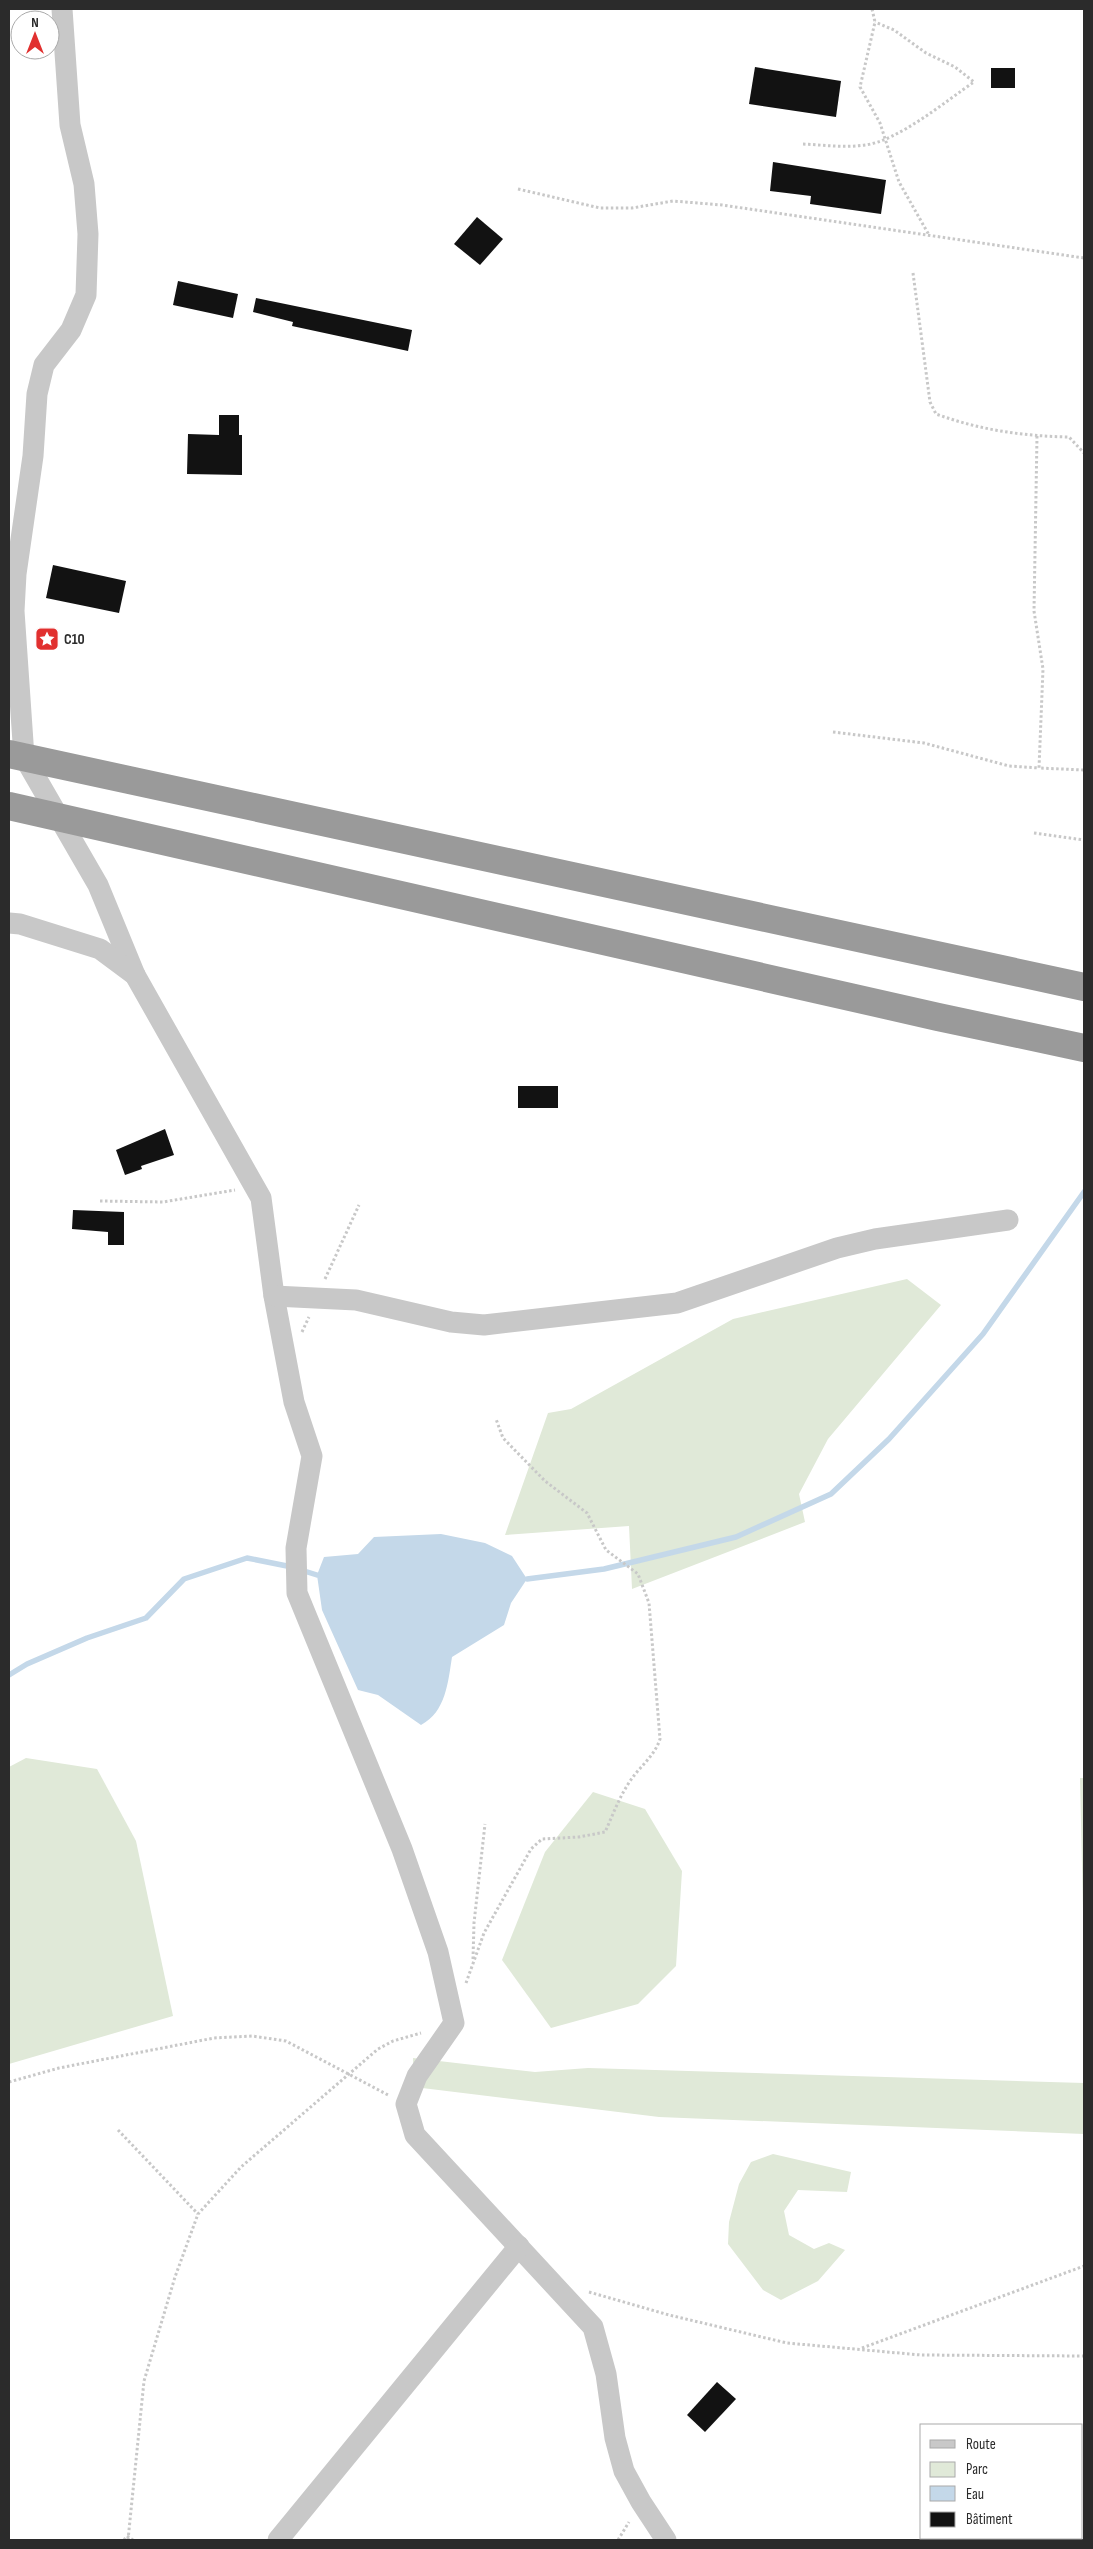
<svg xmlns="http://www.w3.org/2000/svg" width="1093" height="2549" font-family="'Sofia Sans Condensed',sans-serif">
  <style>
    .green { fill: #e0e9d8 }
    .water { fill: #c4d8e9 }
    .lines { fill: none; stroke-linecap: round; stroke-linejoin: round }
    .stream { stroke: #c4d8e9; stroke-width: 5.5 }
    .building { fill: #121212 }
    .path { stroke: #c8c8c8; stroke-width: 3; stroke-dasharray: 2.5 2.5; stroke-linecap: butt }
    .minor { stroke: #c8c8c8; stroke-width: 21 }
    .trunk { stroke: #9a9a9a; stroke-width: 28 }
    .labels { text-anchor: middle; stroke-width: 5; stroke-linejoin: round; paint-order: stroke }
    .poi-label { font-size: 15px; font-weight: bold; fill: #2b2b2b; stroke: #fff; text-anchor: start }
  </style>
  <rect width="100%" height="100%" fill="#fff"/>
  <!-- green -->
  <g class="green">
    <polygon points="907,1279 941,1305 828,1439 799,1494 805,1522 632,1589 629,1526 505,1535 548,1413 571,1409 733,1319"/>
    <polygon points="26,1758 97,1769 136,1841 173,2016 9,2064 9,1767"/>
    <polygon points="1080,1778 1084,1778 1084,1956"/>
    <polygon points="593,1792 645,1809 682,1871 676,1966 638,2004 551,2028 502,1960 545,1852"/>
    <polygon points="413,2058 535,2072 588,2068 1084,2083 1084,2134 659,2117 414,2087"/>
    <polygon points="773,2154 851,2172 847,2192 798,2190 784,2211 789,2235 814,2249 829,2243 845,2250 818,2281 781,2300 763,2290 728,2244 729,2222 739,2184 751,2162"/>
  </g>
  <!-- water -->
  <path class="water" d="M441,1534l44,9 27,13 15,23 -16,24 -7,22 -52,32c-4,25 -6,55 -31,68l-43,-30 -20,-5 -36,-80 -5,-35 7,-18 34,-3 16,-17z"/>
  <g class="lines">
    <!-- stream -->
    <g class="stream">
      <polyline points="301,1570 317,1575"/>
      <polyline points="527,1579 604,1569 736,1537 831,1494 889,1439 983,1334 1084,1192"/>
      <polyline points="9,1675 27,1664 87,1638 146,1618 184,1579 247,1558 292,1567"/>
    </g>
  </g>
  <!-- building -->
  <g class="building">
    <polygon points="755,67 841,81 836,117 749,104"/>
    <rect x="991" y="68" width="24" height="20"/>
    <polygon points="773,162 886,180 881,214 810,204 811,196 770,191"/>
    <polygon points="477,217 503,239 480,265 454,244"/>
    <polygon points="178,281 238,294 233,318 173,305"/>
    <polygon points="256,298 412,330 408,351 292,326 293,322 253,312"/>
    <polygon points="219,415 239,415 239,435 242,435 242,475 187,474 188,434 219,435"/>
    <polygon points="53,565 126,581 119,613 46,598"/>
    <rect x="518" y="1086" width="40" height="22"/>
    <polygon points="165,1129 174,1155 141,1166 142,1169 125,1175 116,1150"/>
    <polygon points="73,1210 124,1212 124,1245 108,1245 108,1232 72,1229"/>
    <polygon points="717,2382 736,2399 705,2432 687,2415"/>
  </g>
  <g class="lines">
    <!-- path -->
    <g class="path">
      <polyline points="872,9 875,22 860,87 880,123 899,182 929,235"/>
      <path d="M803,144c21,1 42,4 62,1 33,-4 81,-44 109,-63l-19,-15 -29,-14 -32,-23 -19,-8"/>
      <polyline points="518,189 600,208 632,208 673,201 722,205 1084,258"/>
      <path d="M913,273l17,129 6,12c44,16 86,22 133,23l15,16"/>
      <polyline points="1037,436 1034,611 1043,669 1039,768 1084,770"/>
      <polyline points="833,732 924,743 1009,766 1039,768"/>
      <polyline points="1034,833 1084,840"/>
      <polyline points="100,1201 163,1202 235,1190"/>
      <polyline points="325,1279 359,1205"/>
      <polyline points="302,1332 309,1317"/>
      <polyline points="473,1959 474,1923 485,1824"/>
      <path d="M466,1983l18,-50 47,-84 11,-10 37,-2 26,-5c7,-15 13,-32 22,-46 10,-18 27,-28 33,-47l-11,-136 -11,-29 -32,-24 -19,-37 -42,-32 -42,-43 -7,-19"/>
      <polyline points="9,2082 59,2068 214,2038 252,2036 286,2041 390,2096"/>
      <polyline points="118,2130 198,2214"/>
      <polyline points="589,2292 669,2315 787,2343 921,2355 1084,2356"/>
      <polyline points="862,2348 1084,2266"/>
      <polyline points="124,2540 127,2536 133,2540"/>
      <polyline points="128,2540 144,2381 175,2277 198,2214 241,2167 378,2049 393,2041 421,2033"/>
      <polyline points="618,2540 629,2522"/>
    </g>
    <!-- minor -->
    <g class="minor">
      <polyline points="62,9 70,125 84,184 88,234 86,295 71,330 44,365 37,394 33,456 16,574 14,611 24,757 98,885 135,975 261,1198 274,1296 294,1402 312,1456 296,1548 297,1593 402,1849 438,1952 454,2023 417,2076 406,2104 415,2135 593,2327 606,2374 615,2438 624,2471 641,2502 666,2540"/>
      <polyline points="9,923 20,924 100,949 135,975"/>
      <polyline points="274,1296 356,1300 451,1322 484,1325 677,1303 837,1248 875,1239 1008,1220"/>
      <polyline points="278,2540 519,2246"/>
    </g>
    <!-- trunk -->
    <g class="trunk">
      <polyline points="9,754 1084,987"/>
      <polyline points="9,806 938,1017 1084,1048"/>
    </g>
  </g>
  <!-- icons -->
  <defs>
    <g id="sight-square" transform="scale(1.25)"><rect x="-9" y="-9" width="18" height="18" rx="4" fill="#e1302f" stroke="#fff"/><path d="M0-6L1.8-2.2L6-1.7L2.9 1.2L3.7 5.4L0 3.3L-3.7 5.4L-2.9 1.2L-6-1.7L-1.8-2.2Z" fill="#fff"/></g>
  </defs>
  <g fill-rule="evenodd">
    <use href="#sight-square" x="47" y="639"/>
  </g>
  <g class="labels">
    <!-- poi labels -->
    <g class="poi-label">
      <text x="64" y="644">C10</text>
    </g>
  </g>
  <!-- border -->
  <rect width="1093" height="2549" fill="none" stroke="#2b2b2b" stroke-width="20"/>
  <!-- legend -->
  <rect x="920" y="2424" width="162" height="115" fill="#ffffff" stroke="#aaaaaa"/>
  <rect x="930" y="2440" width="25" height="8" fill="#c8c8c8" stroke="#aaaaaa"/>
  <text x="966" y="2449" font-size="15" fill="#2b2b2b">Route</text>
  <rect x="930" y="2462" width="25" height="15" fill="#e0e9d8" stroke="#aaaaaa"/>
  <text x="966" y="2474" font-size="15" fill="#2b2b2b">Parc</text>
  <rect x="930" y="2486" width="25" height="15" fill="#c4d8e9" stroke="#aaaaaa"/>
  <text x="966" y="2499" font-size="15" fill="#2b2b2b">Eau</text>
  <rect x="930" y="2512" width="25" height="15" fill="#121212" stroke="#aaaaaa"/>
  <text x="966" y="2524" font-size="15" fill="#2b2b2b">Bâtiment</text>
  <!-- north arrow -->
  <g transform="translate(35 35)"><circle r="24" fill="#ffffff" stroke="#aaaaaa"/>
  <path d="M0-4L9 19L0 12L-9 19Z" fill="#e1302f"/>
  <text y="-8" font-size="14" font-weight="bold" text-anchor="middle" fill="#2b2b2b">N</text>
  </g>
</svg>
